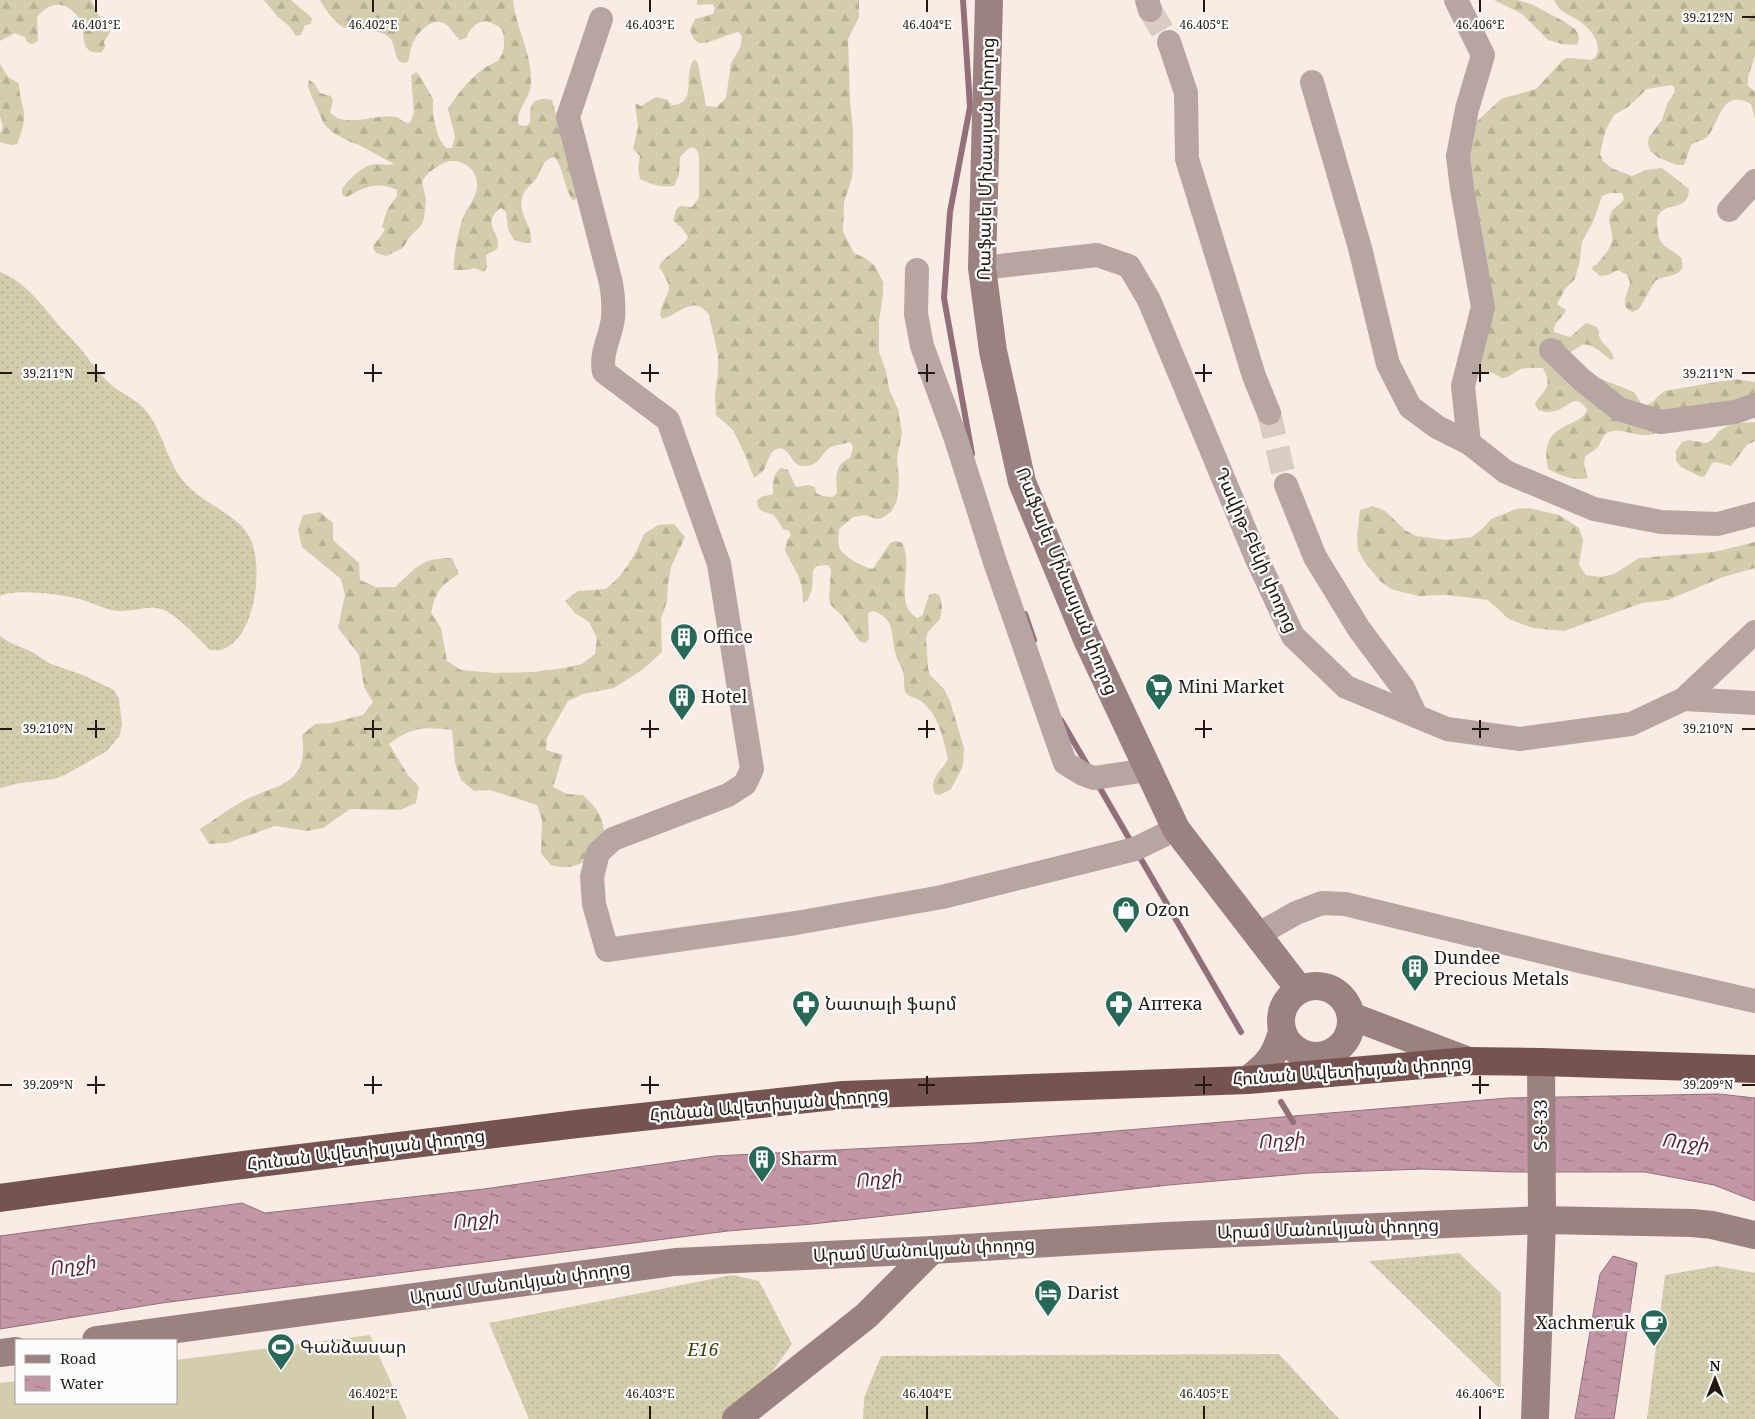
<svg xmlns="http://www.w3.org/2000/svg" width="1755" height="1419" font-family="'Noto Serif','Noto Sans Armenian',serif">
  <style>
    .grass { fill: url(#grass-dots) }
    .forest { fill: url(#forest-firs) }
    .garden { fill: #d3cdad }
    .water { fill: url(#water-ripples); stroke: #937079 }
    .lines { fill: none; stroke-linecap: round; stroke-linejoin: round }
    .stream { stroke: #937079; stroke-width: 6 }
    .street-tunnel { stroke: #dacbc4; stroke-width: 24; stroke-dasharray: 24 12; stroke-linecap: butt }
    .street { stroke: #b7a5a4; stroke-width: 24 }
    .secondary { stroke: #9b8280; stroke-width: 28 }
    .highway { stroke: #755351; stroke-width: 28 }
    .ticks { fill: none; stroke: #241812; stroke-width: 2 }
    .labels { text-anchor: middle; stroke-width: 4.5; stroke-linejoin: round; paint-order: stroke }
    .street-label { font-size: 18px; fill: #241812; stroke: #fcfcfc }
    .poi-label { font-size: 18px; fill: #241812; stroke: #fcfcfc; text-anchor: start }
    .park-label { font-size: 18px; font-style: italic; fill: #443a04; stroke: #fcfcfc }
    .water-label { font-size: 19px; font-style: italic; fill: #5c243b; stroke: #fcfcfc }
    .ticks-label { font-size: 12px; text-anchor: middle; fill: #241812; stroke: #fcfcfc; stroke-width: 4.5; stroke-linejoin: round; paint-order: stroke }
  </style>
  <defs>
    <pattern id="grass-dots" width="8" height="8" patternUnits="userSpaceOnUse" patternTransform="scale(1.25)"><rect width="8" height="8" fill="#d3cdad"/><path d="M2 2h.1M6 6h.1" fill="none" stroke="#b5af94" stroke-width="1.8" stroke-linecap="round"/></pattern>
    <pattern id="forest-firs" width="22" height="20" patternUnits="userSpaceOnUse" patternTransform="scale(1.25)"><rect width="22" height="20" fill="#d3cdad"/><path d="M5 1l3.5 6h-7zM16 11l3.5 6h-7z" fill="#b5af94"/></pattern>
    <pattern id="water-ripples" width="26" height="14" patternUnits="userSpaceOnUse" patternTransform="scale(1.25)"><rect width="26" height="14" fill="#c296a5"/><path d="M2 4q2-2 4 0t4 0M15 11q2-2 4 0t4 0" fill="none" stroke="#9d7985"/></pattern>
  </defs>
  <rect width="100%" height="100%" fill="#faebe4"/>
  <!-- grass -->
  <g class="grass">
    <path d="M0,272c26,10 44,35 61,56 6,6 12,12 18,19 10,12 19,25 29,35 12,12 30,17 39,30 17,22 21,54 40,73 17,19 53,31 63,53 14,27 6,102 -29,112 -3,1 -8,0 -11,0 -12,-12 -32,-34 -46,-40 -15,-6 -30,2 -45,1 -12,-1 -25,-7 -36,-11 -18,-5 -66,-12 -83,-4z"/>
    <polygon points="0,636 9,642 30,651 51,664 83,675 114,690 119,699 122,724 120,735 107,751 65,775 54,779 20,783 0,788"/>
    <polygon points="1459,1253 1501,1293 1501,1390 1369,1261"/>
    <polygon points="1717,1266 1755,1273 1755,1419 1647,1419 1665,1275"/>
    <polygon points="732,1275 759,1281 792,1344 752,1400 723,1419 529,1419 489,1323"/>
    <polygon points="1279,1354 1339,1419 863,1419 864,1398 881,1356"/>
  </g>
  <!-- forest -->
  <g class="forest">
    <path d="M0,0h91l9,18 10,7v7l-6,10 1,5 -3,5c-25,5 -15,-23 -23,-34 -13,-18 -29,-17 -42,-1l1,24 -6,3 -5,-2 -2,-5 -10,-4 -15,8z"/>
    <polygon points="264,0 291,0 312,18 311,24 305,25 301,35 296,36 290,27 277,16"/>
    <path d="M320,0h193c3,29 19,53 18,82 0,17 -17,29 -12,43l7,1 4,-3c1,-5 0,-9 0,-13 2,-11 13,-13 22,-10l27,96 -6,5c-9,-14 -9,-30 -18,-44 -12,2 -13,10 -17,19 -4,7 -12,11 -15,19 -7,20 10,28 8,48h-6l-11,-3 -6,-11 -2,-17 -5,-4c-22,16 2,25 -4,41l-11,6 1,12 -3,5 -10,-4 -7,2h-13c-1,-12 5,-46 11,-57 5,-9 12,-17 12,-28 1,-18 -21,-30 -35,-21 -8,4 -16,10 -20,18l4,17 -2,19 -2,6 -13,14 -6,10 -17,8 -10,-3 -3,-5c2,-7 9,-11 12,-19l-3,-2 5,-17 10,-14v-6c-19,-9 -33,-3 -50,7l-5,-2v-6c5,-8 19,-21 28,-24 8,-2 16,1 24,-1l-35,-19 -11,-4 -16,-9 -8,-8 -12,-27 -4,-11 1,-6 5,3 6,10 11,3 2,5 -3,11c15,18 46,1 66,5 6,2 7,6 14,6l4,-11 -3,-36 5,-4 4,4 13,23v17l6,22 7,10h6l3,-11 -7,-28c9,-14 20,-29 34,-39 4,-4 9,-5 14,-8 10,-8 9,-22 6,-33 -16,-12 -27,-10 -36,9l-6,2c-7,-6 -10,-16 -20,-18 -10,-2 -21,10 -25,17 -4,6 -5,16 -7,23l-6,1 -4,-3c-3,-6 -4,-14 -6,-19 -9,-15 -36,-8 -49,-14 -8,-4 -19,-19 -23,-27z"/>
    <path d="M697,0h162v17l-11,22 2,63 3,27v36l-1,13 -8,24 -1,30 11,21 11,5 10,8 8,16v14l-4,24v32l7,19 3,18 9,20 4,24 -5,26 2,23 -2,18 -5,11 -10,7 -5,1 -12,-4 -12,2 -14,12c0,6 -2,14 1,20 3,7 26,20 33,20l17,-26 6,-2 6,2c13,22 -10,60 15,75l5,-2 7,-21 6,-2 5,3 2,12 -2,11 -12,13 -2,6 2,30 2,7 14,14 6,12 14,47 -1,17 -3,7 -9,17 -11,6 -5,-1c-7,-15 7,-23 13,-35 -5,-21 -9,-44 -27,-58 -5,-4 -13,-3 -16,-10 -2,-5 0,-13 -2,-19 -1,-6 -6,-11 -7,-17 -6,-19 1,-36 -23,-44l-5,2 1,25 -3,5 -6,-1 -17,-25 -12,-12 -2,-6 2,-29 -3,-5 -12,1 -3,5 -1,18 -4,11 -5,3 -1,-16 -4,-12 -13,-24 2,-11 4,-5 -2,-4 -6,-2 -9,-14 -12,-4 -4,-4 -1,-6 4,-4 12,-3c0,-10 -1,-20 8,-26l7,2 8,17 12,-2 7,2 1,6 6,3 11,1 4,-4c-1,-15 -3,-29 13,-35l3,-11 -3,-5c-6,2 -14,3 -19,5 -11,6 -10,19 -27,19 -14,1 -13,-21 -27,-17 -9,3 -9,16 -14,22 -3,3 -6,5 -9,7l-8,-21 -13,-27 -17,-15 -1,-20 3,-23v-17l-9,-40c-16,-22 -31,1 -47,4l-2,-5c6,-27 17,-20 -1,-47 3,-10 23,-18 29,-30l-6,-9 -9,-7 3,-11 4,-4 12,1 7,-9v-42l-2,-6 -4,-3 -5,2 -8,8 -1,18 -5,11c-11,2 -24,-2 -34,-7l-2,-11 2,-12 -7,-7 5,-22 -3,-24 6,3 15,-9 12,3 3,5c29,0 10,-33 24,-46l3,5 8,42 11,1 9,-9 5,-35 9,-15 2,-11 -3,-5c-10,1 -31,13 -40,11 -5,-2 -8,-9 -9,-14l5,-10 18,-5 2,-6 -2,-4 -16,1z"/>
    <polygon points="1494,0 1517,0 1531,4 1565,22 1575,29 1578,34 1579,39 1577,45 1562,44 1548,40 1522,14"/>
    <path d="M1554,0h201v56l-7,21v9l7,6v27l-4,-15c-30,-16 -31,18 -43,32 -4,5 -12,5 -17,9l-7,20h-7l-18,-7 -9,-7 -2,-7 1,-7 13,-17 5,-16 8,-12 -1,-5 -3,-2 -24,4 -19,18 -14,8 -8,14 -6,25 3,7 8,7 21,8 14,-6 16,-2 27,21c0,27 -33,8 -32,36 1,5 1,11 3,15 5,9 15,11 21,18 7,20 -15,16 -26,23l-16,28 -6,3c-16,-6 -4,-19 -3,-30l-3,-7 -9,-5 -10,5 -8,1 -8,-7 1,-3 3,-1c6,-7 14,-15 16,-24 2,-10 -6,-17 -1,-28 3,-7 9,-7 13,-14l-2,-6h-12l-8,3 -9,26 -11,20 -2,18 -5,19 -10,10 -8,15 9,6c-4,10 -12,9 -12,22l16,5 16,-14 11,4c2,4 1,9 4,13 5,8 8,6 13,18l-3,2c-6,-4 -19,-18 -29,-15 -4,2 -9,6 -14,9l28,23 38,15 8,13c10,2 15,-10 23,-14l69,-12 21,3v18l-92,30c-22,13 -36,-4 -54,2 -7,2 -7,10 -11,15 -4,4 -9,6 -13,10l-1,7 4,14c-16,3 -26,-2 -40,-9 -11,-50 34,-39 39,-60 -3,-3 -5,-7 -10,-8 -9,-1 -18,17 -39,9l-3,-7c10,-14 18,-16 8,-35 -7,0 -16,-1 -22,1 -8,3 -11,9 -20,9 -11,-8 -14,-6 -27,-5l2,-55 -12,-65 -5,-11 -2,-12 18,-107 26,-24 35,-10 27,-29 4,-2 25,2c14,-10 0,-30 -10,-37 -7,-5 -14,-8 -21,-13 -3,-3 -5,-6 -7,-10z"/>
    <path d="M0,64l8,13 11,6c0,11 3,19 5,29 1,11 -3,22 -7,32l-6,1 -11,-3v-8l3,-7 -3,-11z"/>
    <polygon points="1755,422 1755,441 1747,445 1731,466 1716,462 1712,463 1705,476 1701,477 1681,467 1676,461 1676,451 1682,442 1689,440 1706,443 1712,440 1719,431 1730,425 1737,423"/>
    <polygon points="1373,506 1385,511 1405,530 1416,536 1446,540 1472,537 1482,529 1491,519 1516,509 1529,508 1559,515 1579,528 1583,540 1579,565 1586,575 1601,577 1614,574 1639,558 1714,552 1755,542 1755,568 1723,577 1668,600 1642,603 1564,631 1533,628 1509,619 1488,600 1448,595 1418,596 1391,589 1380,581 1364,561 1358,550 1357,537 1360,510"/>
    <path d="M320,512l13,11v17l26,23 1,17 16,7h19c22,-20 26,-29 57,-29l7,16c-19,12 -23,17 -28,39l10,15 6,33 14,9 34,3 39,-1 30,-4 18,-4 13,-10 2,-16 -8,-16 -14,-9 -10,-12 13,-10 28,-2 12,-11 10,-13 9,-15 7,-16 14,-9 16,-1 11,13 -14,30 -3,17 -1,17 -6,18 1,33 -20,18 -28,18 -31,6 -15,7 -21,37 -1,12 17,5 -10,32 14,7 16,1c8,8 16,15 19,26 8,23 -12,44 -35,46 -5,1 -11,-1 -16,-2l-10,-12 1,-33 -5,-15 -47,-15 -16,1 -13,-11 -6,-17 -3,-33c-28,-3 -39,-4 -63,14l19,31 11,12 -3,16 -16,7 -50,-1 -27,19 -16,3 -32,-5 -48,17 -18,1 -9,-15c14,-9 28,-20 43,-28 35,-18 66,-14 59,-66l13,-11 16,-1 32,-8 10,-13 -9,-15 -5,-32 -21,-27 7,-33 -4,-16 -39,-32 -4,-17 5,-15z"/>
  </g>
  <!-- garden -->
  <polygon class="garden" points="370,1335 407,1419 0,1419 0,1383 16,1381 16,1403 176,1403 176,1360"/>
  <!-- water -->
  <g class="water">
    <polygon points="1719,1094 1755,1098 1755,1201 1714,1185 1645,1172 1512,1172 1422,1169 1310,1173 1169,1185 812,1224 728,1231 162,1303 0,1329 0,1236 242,1203 265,1213 484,1189 715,1156 973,1143 1508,1098"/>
    <polygon points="1613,1256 1637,1263 1614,1419 1575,1419 1600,1274"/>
  </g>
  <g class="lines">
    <!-- stream -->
    <g class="stream">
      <polyline points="963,0 970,107 950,212 944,298 972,454"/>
      <polyline points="1025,614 1034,640"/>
      <polyline points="1061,720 1089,768"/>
      <polyline points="1097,783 1241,1032"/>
      <polyline points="1281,1102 1293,1122"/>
    </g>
    <!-- street-tunnel -->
    <g class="street-tunnel">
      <polyline points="1150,10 1169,42"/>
      <polyline points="1269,413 1286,485"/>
    </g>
    <!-- street -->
    <g class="street">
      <polyline points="1147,0 1150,10"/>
      <polyline points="1456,0 1483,55 1467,109 1458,156 1462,189 1483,307 1463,386 1469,443"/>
      <path d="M601,19l-33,98 43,166c2,11 3,23 2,35 -2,19 -13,34 -9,54l64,48 51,144 33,205 -7,15 -17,11 -115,44 -15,14 -6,24 2,27 13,46 189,-27 146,-26 193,-48 41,-20"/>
      <polyline points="1169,42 1186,93 1187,159 1254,376 1269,413"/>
      <polyline points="1312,82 1360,248 1388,364 1410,407 1437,427 1469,443 1506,472 1594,509 1661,522 1718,524 1755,514"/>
      <polyline points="1729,210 1755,181"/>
      <polyline points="982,268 1097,255 1129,266 1149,300 1256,557 1293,636 1346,687 1447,729 1520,739 1631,724 1684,699 1755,632"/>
      <polyline points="917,270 916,314 922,346 955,436 995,562 1065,763 1083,774 1094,778 1148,770"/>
      <polyline points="1551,350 1582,380 1619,409 1661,422 1735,412 1755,405"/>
      <polyline points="1286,485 1315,557 1359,629 1403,688 1416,716"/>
      <polyline points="1684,699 1755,703"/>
      <polyline points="1257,935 1296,913 1322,903 1345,904 1584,962 1755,1001"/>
    </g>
    <!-- secondary -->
    <g class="secondary">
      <polyline points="989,0 982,268 993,351 1022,482 1086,637 1176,829 1300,990"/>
      <circle cx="1316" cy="1021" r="35"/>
      <polyline points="1351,1016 1469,1061"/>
      <path d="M1248,1080c21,-17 26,-22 34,-48"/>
      <polyline points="96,1340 675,1262 932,1250 1166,1236 1542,1220 1692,1223 1712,1225 1755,1235"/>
      <polyline points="0,1353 16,1351"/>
      <polyline points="736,1419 866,1316 932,1250"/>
      <polyline points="1535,1419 1542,1220 1541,1062"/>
    </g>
    <!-- highway -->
    <polyline class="highway" points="0,1198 219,1168 577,1124 843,1095 1248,1080 1469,1061 1541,1062 1755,1069"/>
  </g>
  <!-- ticks -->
  <path class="ticks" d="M96,0v12M373,0v12M650,0v12M927,0v12M1204,0v12M1480,0v12M1742,17h13M96,364v18M373,364v18M650,364v18M927,364v18M1204,364v18M1480,364v18M0,373h12M87,373h18M364,373h18M641,373h18M918,373h17M1195,373h17M1472,373h17M1742,373h13M96,720v18M373,720v18M650,720v18M927,720v18M1204,720v18M1480,720v18M0,729h12M87,729h18M364,729h18M641,729h18M918,729h17M1195,729h17M1472,729h17M1742,729h13M96,1076v18M373,1076v18M650,1076v18M927,1076v18M1204,1076v18M1480,1076v18M0,1085h12M87,1085h18M364,1085h18M641,1085h18M918,1085h17M1195,1085h17M1472,1085h17M1742,1085h13M373,1406v13M650,1406v13M927,1406v13M1204,1406v13M1480,1406v13"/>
  <!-- icons -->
  <defs>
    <g id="building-pin" transform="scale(1.4375)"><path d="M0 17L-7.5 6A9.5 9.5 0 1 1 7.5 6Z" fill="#276858" stroke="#fcfcfc"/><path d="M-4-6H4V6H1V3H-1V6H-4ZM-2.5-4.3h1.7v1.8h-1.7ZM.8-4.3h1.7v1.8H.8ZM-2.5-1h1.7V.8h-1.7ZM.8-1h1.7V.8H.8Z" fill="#fff"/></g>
    <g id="supermarket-pin" transform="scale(1.4375)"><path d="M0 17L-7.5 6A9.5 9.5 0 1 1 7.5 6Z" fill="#276858" stroke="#fcfcfc"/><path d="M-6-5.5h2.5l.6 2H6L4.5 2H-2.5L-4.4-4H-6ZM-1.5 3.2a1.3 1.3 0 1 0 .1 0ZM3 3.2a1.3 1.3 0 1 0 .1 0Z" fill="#fff"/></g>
    <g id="shop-pin" transform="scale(1.4375)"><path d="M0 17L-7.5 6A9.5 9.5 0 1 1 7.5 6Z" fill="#276858" stroke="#fcfcfc"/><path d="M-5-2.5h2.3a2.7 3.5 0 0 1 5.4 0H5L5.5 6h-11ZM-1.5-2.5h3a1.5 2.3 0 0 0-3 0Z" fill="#fff"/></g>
    <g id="pharmacy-pin" transform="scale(1.4375)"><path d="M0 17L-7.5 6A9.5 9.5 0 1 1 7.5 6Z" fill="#276858" stroke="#fcfcfc"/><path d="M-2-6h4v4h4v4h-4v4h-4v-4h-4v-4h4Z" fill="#fff"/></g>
    <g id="hotel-pin" transform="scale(1.4375)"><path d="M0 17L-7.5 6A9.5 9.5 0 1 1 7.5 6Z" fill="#276858" stroke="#fcfcfc"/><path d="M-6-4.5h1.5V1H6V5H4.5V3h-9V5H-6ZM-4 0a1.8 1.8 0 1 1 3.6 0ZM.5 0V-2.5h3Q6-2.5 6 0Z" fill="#fff"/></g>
    <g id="cafe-pin" transform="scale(1.4375)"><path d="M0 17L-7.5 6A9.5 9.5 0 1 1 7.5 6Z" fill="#276858" stroke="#fcfcfc"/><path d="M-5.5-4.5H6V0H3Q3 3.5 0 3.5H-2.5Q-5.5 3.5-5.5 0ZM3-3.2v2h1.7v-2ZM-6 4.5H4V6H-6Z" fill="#fff"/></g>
    <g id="stadium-pin" transform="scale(1.4375)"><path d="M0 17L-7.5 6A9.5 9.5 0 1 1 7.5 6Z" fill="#276858" stroke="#fcfcfc"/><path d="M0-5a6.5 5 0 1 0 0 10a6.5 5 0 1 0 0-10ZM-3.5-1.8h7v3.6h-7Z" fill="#fff"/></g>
  </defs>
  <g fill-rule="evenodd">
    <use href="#building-pin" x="684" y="637"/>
    <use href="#supermarket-pin" x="1159" y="687"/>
    <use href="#building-pin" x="682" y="697"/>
    <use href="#shop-pin" x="1126" y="910"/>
    <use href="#building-pin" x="1415" y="968"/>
    <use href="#pharmacy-pin" x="806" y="1004"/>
    <use href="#pharmacy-pin" x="1119" y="1004"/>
    <use href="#building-pin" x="762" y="1159"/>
    <use href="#hotel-pin" x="1048" y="1293"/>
    <use href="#cafe-pin" x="1654" y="1323"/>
    <use href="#stadium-pin" x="281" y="1347"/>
  </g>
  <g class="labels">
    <!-- street labels -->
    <g class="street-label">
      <text transform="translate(986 159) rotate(-89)" y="6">Ռաֆայել Մինասյան փողոց</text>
      <text transform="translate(1256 550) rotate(66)" y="6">Դավիթ-Բեկի փողոց</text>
      <text transform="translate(1067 581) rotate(68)" y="6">Ռաֆայել Մինասյան փողոց</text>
      <text transform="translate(1352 1071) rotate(-4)" y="6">Հունան Ավետիսյան փողոց</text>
      <text transform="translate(769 1105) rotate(-5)" y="6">Հունան Ավետիսյան փողոց</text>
      <text transform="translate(1541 1125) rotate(-90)" y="6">Տ-8-33</text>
      <text transform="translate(366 1150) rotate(-7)" y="6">Հունան Ավետիսյան փողոց</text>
      <text transform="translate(1328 1229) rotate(-2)" y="6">Արամ Մանուկյան փողոց</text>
      <text transform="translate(924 1250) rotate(-3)" y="6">Արամ Մանուկյան փողոց</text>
      <text transform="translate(520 1283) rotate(-8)" y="6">Արամ Մանուկյան փողոց</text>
    </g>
    <!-- poi labels -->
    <g class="poi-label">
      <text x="703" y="643">Office</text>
      <text x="1178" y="693">Mini Market</text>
      <text x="701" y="703">Hotel</text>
      <text x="1145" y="916">Ozon</text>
      <text x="1434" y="964">Dundee<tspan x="1434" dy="21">Precious Metals</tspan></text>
      <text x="825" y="1010">Նատալի ֆարմ</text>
      <text x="1138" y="1010">Аптека</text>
      <text x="781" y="1165">Sharm</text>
      <text x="1067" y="1299">Darist</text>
      <text x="1635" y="1329" text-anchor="end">Xachmeruk</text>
      <text x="300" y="1353">Գանձասար</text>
    </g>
    <!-- park labels -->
    <g class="park-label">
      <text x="703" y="1356">E16</text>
    </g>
    <!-- water labels -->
    <g class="water-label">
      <text transform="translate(1281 1140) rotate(-4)" y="7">Ողջի</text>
      <text transform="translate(1685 1142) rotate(7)" y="7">Ողջի</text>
      <text transform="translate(878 1178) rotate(-6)" y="7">Ողջի</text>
      <text transform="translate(475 1219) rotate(-6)" y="7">Ողջի</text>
      <text transform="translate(72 1265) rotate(-9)" y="7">Ողջի</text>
    </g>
  </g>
  <g class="ticks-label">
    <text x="1708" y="22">39.212°N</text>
    <text x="96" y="29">46.401°E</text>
    <text x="373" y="29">46.402°E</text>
    <text x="650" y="29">46.403°E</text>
    <text x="927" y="29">46.404°E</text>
    <text x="1204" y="29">46.405°E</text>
    <text x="1480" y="29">46.406°E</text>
    <text x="48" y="378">39.211°N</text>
    <text x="1708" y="378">39.211°N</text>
    <text x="48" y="733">39.210°N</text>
    <text x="1708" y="733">39.210°N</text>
    <text x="48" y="1089">39.209°N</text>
    <text x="1708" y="1089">39.209°N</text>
    <text x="373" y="1398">46.402°E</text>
    <text x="650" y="1398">46.403°E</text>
    <text x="927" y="1398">46.404°E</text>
    <text x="1204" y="1398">46.405°E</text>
    <text x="1480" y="1398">46.406°E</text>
  </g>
  <!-- legend -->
  <rect x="15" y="1339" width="162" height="65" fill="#fcfcfc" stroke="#a6a19e"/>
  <rect x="25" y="1355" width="25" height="8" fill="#9b8280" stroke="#a6a19e"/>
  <text x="60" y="1364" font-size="15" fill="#241812">Road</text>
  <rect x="25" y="1376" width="25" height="15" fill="url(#water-ripples)" stroke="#a6a19e"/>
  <text x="60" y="1389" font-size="15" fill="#241812">Water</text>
  <!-- north arrow -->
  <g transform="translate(1715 1379)" stroke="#fcfcfc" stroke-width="4" paint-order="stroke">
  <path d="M0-4L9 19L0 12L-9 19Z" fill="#241812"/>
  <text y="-8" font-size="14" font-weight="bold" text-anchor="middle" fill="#241812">N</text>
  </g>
</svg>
